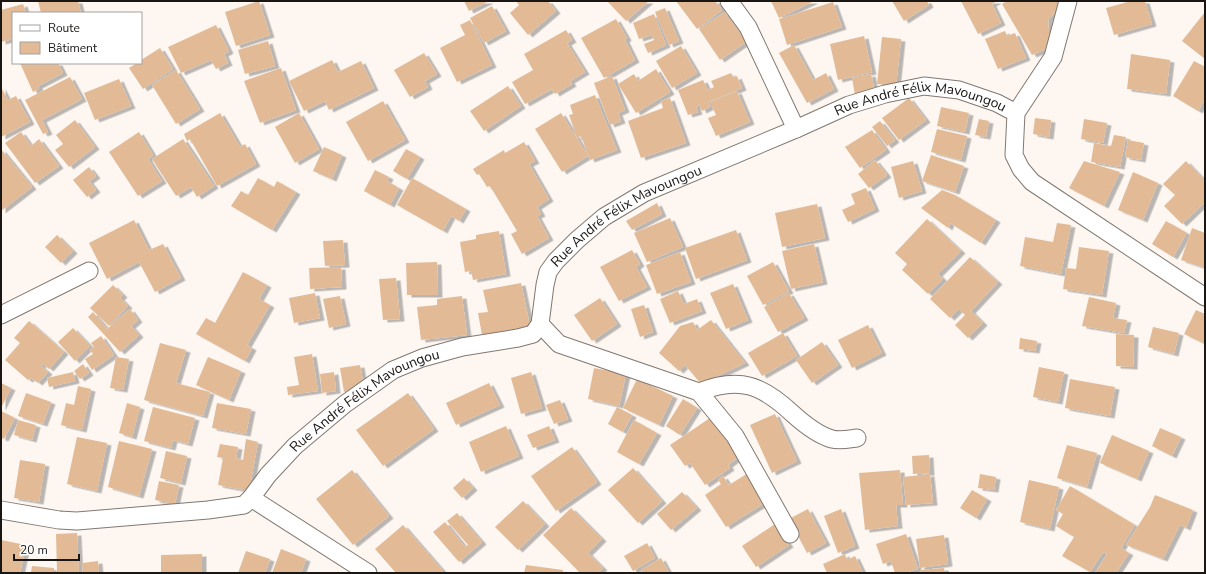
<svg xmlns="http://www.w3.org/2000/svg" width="1206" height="574" font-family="'Nunito Sans',sans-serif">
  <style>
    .building { fill: #e2ba95; filter: url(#shadow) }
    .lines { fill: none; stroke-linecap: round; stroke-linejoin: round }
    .minor-casing { stroke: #807871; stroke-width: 19 }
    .minor { stroke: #fff; stroke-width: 17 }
    .labels { text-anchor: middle; stroke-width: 4; stroke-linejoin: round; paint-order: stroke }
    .street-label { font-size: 14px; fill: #191614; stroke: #fff }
  </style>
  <defs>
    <filter id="shadow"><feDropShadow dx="4.5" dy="2.5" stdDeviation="0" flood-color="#0004"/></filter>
  </defs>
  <rect width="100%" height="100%" fill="#fef7f1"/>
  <!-- building -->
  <g class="building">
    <polygon points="38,1 78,1 81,13 41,13"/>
    <polygon points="259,1 270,35 236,46 225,12"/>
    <polygon points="464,1 489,1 469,11"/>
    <polygon points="516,1 548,1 556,11 528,35 510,13 519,5"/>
    <polygon points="607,1 649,1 626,21"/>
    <polygon points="676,1 715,1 722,10 697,29"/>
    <polygon points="771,1 814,1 779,18"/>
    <polygon points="892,1 927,1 929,5 904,21"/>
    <polygon points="961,1 997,1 992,4 1001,23 978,34"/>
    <polygon points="1007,1 1060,1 1062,7 1048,19 1050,47 1032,55 1002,4"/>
    <polygon points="1131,1 1145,1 1152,24 1114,35 1106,8"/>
    <polygon points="833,2 842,27 787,45 779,19"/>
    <polygon points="23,4 26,13 13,13 13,39 1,42 1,10"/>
    <polygon points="492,6 506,31 484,43 470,18"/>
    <polygon points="665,8 679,41 669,45 655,12"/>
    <polygon points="725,12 746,42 720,60 699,29"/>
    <polygon points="1205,12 1205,59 1182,41"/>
    <polygon points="654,14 666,45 648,53 644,44 654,40 652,35 639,39 633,23"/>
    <polygon points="616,19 627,38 625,40 635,60 604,78 581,38"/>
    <polygon points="470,20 492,65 457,82 440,48 465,35 460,25"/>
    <polygon points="216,25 229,51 224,54 228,63 216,69 211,60 181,73 168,47"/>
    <polygon points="566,30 572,40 567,43 585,72 570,81 572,84 555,94 552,89 525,104 512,82 533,70 524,54"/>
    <polygon points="1005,31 1007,36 1015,33 1026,58 998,69 985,39"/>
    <polygon points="864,36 872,72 838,80 830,44"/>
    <polygon points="882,37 901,39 896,86 877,84"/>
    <polygon points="268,41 275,66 245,74 238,50"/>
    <polygon points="794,45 813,80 826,73 834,89 807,103 779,53"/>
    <polygon points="681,46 697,73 672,88 656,61"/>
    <polygon points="160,48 173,69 143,89 129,68 137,63 141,63 141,60"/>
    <polygon points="424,53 437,74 425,81 428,87 410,97 394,70"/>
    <polygon points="1131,54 1170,60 1166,94 1127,89"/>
    <polygon points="332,60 338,72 361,61 374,88 329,110 325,101 304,111 289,81"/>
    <polygon points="1194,61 1205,67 1205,99 1198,111 1173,96"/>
    <polygon points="20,63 58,63 63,73 38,86 39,89 33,92"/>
    <polygon points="281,68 296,110 260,123 244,81"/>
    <polygon points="656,69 670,92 636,113 618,84 634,74 638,81"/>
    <polygon points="176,70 200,109 176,124 152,85"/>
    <polygon points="731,73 734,78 737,76 742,88 708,102 710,107 702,111 699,105 696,107 698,112 688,115 678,90 703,80 708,90 714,87 711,81"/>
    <polygon points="871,74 875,92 855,95 852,78"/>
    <polygon points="612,76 625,110 618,113 621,121 610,125 594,83"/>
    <polygon points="70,77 82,99 42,120 48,132 43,134 25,100"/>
    <polygon points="119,79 131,106 95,120 84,93"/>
    <polygon points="508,86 521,106 484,131 470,111"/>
    <polygon points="1,87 8,100 16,96 30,122 1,137"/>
    <polygon points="737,91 750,122 716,136 708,118 716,115 710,102"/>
    <polygon points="595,95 617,150 590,160 581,136 577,138 569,115 573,114 570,105"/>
    <polygon points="670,98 686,143 641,158 628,121 663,108 661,101"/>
    <polygon points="909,98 926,120 899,140 882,118"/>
    <polygon points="383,101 405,140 368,161 346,122"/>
    <polygon points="941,107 969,113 965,132 937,126"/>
    <polygon points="220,113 240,147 245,144 256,164 217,186 190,139 187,141 184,134"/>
    <polygon points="299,113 319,149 295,163 275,127"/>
    <polygon points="561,113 588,156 562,172 535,129"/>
    <polygon points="1035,118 1051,120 1049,137 1033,134"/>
    <polygon points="979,119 989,121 986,137 975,135"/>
    <polygon points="1084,119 1107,123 1103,143 1081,139"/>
    <polygon points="75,120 95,147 69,167 55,150 63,144 56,135"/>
    <polygon points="880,121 895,140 887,146 872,127"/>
    <polygon points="937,129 967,136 961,160 931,152"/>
    <polygon points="872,130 886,150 860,168 845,147"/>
    <polygon points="21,132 31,146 39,139 59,166 35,183 5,143"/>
    <polygon points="139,132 153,155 148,159 162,181 138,196 109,152"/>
    <polygon points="1114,135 1126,137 1120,167 1091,162 1094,143 1111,146"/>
    <polygon points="183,139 214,186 197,197 191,187 176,196 152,159"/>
    <polygon points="1128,140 1144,143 1141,160 1125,157"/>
    <polygon points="524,142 535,161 529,164 549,199 537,207 541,214 537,216 549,238 522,254 511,234 517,231 490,186 487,187 479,174 477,175 473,169 504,150 505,153"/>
    <polygon points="324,147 342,155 332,179 313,171"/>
    <polygon points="1,149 32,187 1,211"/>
    <polygon points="406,149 420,157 407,179 393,171"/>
    <polygon points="931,155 964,166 955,192 922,181"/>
    <polygon points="875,160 887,175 869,188 858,174"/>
    <polygon points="913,161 922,191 899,198 891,167"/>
    <polygon points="1084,161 1120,172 1104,206 1069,188"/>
    <polygon points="1186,161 1205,181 1205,202 1182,224 1164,206 1175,195 1163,184"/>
    <polygon points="89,167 96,176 89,181 96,190 87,197 73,180"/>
    <polygon points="375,170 389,177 387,181 399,188 390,205 364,191"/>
    <polygon points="1133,172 1158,183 1143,220 1118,210"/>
    <polygon points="258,178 274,187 277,181 296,192 272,230 231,206 241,191 248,195"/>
    <polygon points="412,178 466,209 459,221 451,216 443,231 397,205"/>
    <polygon points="866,188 875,209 848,222 842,210 855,204 851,194"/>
    <polygon points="942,190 955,195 996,220 981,243 950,223 948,228 921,208"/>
    <polygon points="657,203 662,214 632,230 626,221"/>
    <polygon points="817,204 825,238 782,247 775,213"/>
    <polygon points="670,218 683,247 647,262 634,233"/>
    <polygon points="927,219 961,251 938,274 943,279 928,294 902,270 907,264 895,253"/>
    <polygon points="134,220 149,250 163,244 181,278 155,292 139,262 107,279 89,243"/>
    <polygon points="1166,221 1187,233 1173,257 1152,244"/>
    <polygon points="1057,223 1071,225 1061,274 1020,266 1025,237 1053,242"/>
    <polygon points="1192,228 1205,233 1205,268 1181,260"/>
    <polygon points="736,230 747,260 696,279 685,248"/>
    <polygon points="499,231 506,274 473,280 471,271 465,272 460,242 476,239 476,235"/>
    <polygon points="57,235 73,251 61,263 45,247"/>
    <polygon points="343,240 345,265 325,266 323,241"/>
    <polygon points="814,244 823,282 791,289 782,251"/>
    <polygon points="1079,247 1109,251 1102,295 1063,289 1066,268 1076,269"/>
    <polygon points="632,250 640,264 636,267 647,287 619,301 600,267"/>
    <polygon points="680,252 691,282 657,294 646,265"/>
    <polygon points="970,257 998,282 971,311 983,323 968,338 955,325 965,315 959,309 950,318 930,299"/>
    <polygon points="437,262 438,295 407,295 406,263"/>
    <polygon points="773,262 789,291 763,305 747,276"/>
    <polygon points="341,267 342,287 310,289 309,268"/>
    <polygon points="243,272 267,285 259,299 270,305 247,345 252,348 245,361 196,334 206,318 215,323"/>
    <polygon points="396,278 400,319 383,320 379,279"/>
    <polygon points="521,283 530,326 482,335 478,313 488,312 483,290"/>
    <polygon points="733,284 748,320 726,329 710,293"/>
    <polygon points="113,285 123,295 120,298 128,306 109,326 90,308"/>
    <polygon points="678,291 684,304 697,299 702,311 670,323 660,299"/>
    <polygon points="315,293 320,318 294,323 289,298"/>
    <polygon points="789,293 804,318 778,332 764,307"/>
    <polygon points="340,296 346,324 329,328 323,299"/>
    <polygon points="462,296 467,335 421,340 417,307 437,305 437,299"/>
    <polygon points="1089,297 1116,303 1113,318 1127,320 1124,333 1082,326"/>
    <polygon points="600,298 617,324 592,341 574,315"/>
    <polygon points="644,305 653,332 640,337 631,309"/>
    <polygon points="130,309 138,320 131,326 139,335 120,352 88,317 93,312 107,329"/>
    <polygon points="1196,310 1205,314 1205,344 1184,334"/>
    <polygon points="711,320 745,363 701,384 685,365 679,371 659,353 680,326 693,322 697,330"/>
    <polygon points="29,321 64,352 49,369 43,364 41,366 48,372 38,383 31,378 28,380 5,360 20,343 14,338"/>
    <polygon points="868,325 882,353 852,368 838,340"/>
    <polygon points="1153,327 1179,333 1174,354 1148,347"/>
    <polygon points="73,328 90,346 75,361 58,342"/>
    <polygon points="783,333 797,356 762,376 748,353"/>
    <polygon points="1116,334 1134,335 1133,367 1116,366"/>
    <polygon points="101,336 114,355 92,370 85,359 93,354 90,350 94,347 91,343"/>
    <polygon points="1020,338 1037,341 1035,351 1019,349"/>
    <polygon points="822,342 838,365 812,383 796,360"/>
    <polygon points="160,343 186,350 176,383 210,392 203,416 144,400"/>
    <polygon points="312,354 318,391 288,395 287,387 299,385 294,357"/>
    <polygon points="116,357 129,359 123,390 110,388"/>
    <polygon points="208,357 241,371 229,400 196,385"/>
    <polygon points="83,364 89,373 80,379 74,371"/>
    <polygon points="360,365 364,388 344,392 340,368"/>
    <polygon points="1039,367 1064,372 1058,402 1033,397"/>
    <polygon points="594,368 626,374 619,406 588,399"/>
    <polygon points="73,372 75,381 49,387 47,378"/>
    <polygon points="334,372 336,391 322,393 320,374"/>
    <polygon points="531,372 542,408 521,414 511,378"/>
    <polygon points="637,379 673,396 659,425 623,408"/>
    <polygon points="1070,379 1115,387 1110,416 1065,408"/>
    <polygon points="1,383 11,388 1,408"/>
    <polygon points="489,383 500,405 456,425 446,403"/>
    <polygon points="78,386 91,389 82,430 61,425 66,403 74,405"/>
    <polygon points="26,393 51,402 43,424 18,416"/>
    <polygon points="408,393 434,429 383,466 356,430"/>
    <polygon points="683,399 697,408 680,435 666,426"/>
    <polygon points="560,400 568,419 554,424 546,405"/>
    <polygon points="127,403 140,407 132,437 119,433"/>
    <polygon points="217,403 251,409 246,434 212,428"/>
    <polygon points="153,407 195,418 188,444 173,440 171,448 144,441"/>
    <polygon points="617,407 632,415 623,432 608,424"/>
    <polygon points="1,411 15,418 4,439 1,438"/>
    <polygon points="775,414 797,461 772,473 750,425"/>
    <polygon points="713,416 740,456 728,465 730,468 705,485 690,463 685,466 670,445"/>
    <polygon points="18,420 36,425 32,440 14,435"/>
    <polygon points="634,420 657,433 639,464 617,452"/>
    <polygon points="506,426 519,456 481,472 469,442"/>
    <polygon points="549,426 555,440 533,448 527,435"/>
    <polygon points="1160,428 1181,437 1172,456 1152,446"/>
    <polygon points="1112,435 1149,451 1137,479 1100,463"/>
    <polygon points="77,437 107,443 97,491 67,484"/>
    <polygon points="246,439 258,442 249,491 218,485 223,458 217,457 220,444 238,447 236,458 243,460"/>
    <polygon points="119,441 152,449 139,496 108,487"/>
    <polygon points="1067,445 1097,453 1087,487 1057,478"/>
    <polygon points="572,447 597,482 556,511 531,476"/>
    <polygon points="166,451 187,456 181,483 160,478"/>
    <polygon points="929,455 930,473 913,474 912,456"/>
    <polygon points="20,460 45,464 39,502 14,498"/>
    <polygon points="633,468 662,501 638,523 608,490"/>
    <polygon points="352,470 389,516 353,545 316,499"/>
    <polygon points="900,470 903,505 896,505 898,526 865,530 859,473"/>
    <polygon points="748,473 766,502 726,527 705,495 721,484 718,480 723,476 729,485"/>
    <polygon points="930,474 933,503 906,505 903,477"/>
    <polygon points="980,474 996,477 994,490 978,488"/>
    <polygon points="464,478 473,488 462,498 453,488"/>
    <polygon points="1029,480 1059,487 1050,529 1020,522"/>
    <polygon points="159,481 179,485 175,504 155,500"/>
    <polygon points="1070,486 1135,525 1121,548 1129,553 1116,573 1095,573 1107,554 1103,552 1090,572 1062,556 1074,537 1056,526 1063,514 1056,510"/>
    <polygon points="972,490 987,499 976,518 960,508"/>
    <polygon points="682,492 697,508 671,530 657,514"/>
    <polygon points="1155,495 1193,510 1186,528 1180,525 1163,559 1126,545 1150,507"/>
    <polygon points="523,501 545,524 518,550 495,527"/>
    <polygon points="571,508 602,539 588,553 603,568 597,573 580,573 543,535"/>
    <polygon points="808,509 826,543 807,553 789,519"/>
    <polygon points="841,509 855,546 838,553 824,516"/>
    <polygon points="457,513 482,542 459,562 433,532 445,522 465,547 468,545 447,521"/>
    <polygon points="775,524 789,545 756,567 742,546"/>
    <polygon points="403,525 443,571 441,573 396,573 375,549"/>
    <polygon points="77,533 79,573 57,573 56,534"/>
    <polygon points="906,534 918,569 904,573 895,573 891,561 883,564 876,544"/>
    <polygon points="944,535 948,564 920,568 916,539"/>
    <polygon points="1,540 26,545 20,573 1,573"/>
    <polygon points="647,543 655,558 633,571 624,556"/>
    <polygon points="281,549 306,559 301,573 272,573"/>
    <polygon points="246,551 270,559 265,573 238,573"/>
    <polygon points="202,554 202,573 161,573 161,555"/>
    <polygon points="845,554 847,560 855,556 863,573 827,573 823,564"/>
    <polygon points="661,558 669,573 642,573 641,570"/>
    <polygon points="98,561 99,573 83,573 82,563"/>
    <polygon points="526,565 563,570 562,573 524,573"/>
    <polygon points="32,566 54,568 54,573 31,573"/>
    <polygon points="944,568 945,573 921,573 920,570"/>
  </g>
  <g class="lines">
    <!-- minor casing -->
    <g class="minor-casing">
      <g id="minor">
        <polyline points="729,1 748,27 796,129"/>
        <polyline points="1068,1 1053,57 1016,113 1014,155 1021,169 1032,182 1205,297"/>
        <polyline points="1,315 89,271"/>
        <path d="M540,324l19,20 140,48c41,-16 63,-7 94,22 11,10 25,21 39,25 8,2 17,0 25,-1"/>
        <polyline points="699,392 735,436 790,534"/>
        <polyline points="251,498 368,573"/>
        <path id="s1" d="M1,510l58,10 18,1 131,-11 36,-5 7,-7 17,-23 27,-29 50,-42 48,-34 29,-12 40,-11 56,-9 15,-4 7,-10 5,-39 3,-13 8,-11 21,-21 27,-23 40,-24 152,-64 53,-24 36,-11 39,-8 35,4 38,13 19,10"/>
      </g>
    </g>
    <!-- minor -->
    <use href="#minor" class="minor"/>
  </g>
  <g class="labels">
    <!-- street labels -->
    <g class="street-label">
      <text dy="5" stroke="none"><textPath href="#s1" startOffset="1079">Rue André Félix Mavoungou</textPath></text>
      <text dy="5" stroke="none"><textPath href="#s1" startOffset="755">Rue André Félix Mavoungou</textPath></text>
      <text dy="5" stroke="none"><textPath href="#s1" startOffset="407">Rue André Félix Mavoungou</textPath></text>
    </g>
  </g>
  <!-- border -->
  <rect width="1206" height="574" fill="none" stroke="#191614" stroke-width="4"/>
  <!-- legend -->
  <rect x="12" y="12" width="130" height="52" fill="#ffffff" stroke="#a3a2a1"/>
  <rect x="20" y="25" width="20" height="6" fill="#ffffff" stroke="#a3a2a1"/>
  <text x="48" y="32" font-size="12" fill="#191614">Route</text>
  <rect x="20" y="42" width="20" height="12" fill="#e2ba95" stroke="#a3a2a1"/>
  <text x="48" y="52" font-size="12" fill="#191614">Bâtiment</text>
  <!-- scale -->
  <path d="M14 554v6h65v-6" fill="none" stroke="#191614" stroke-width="2"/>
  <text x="20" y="554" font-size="12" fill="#191614" stroke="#ffffff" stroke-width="3" paint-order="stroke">20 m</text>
</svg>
